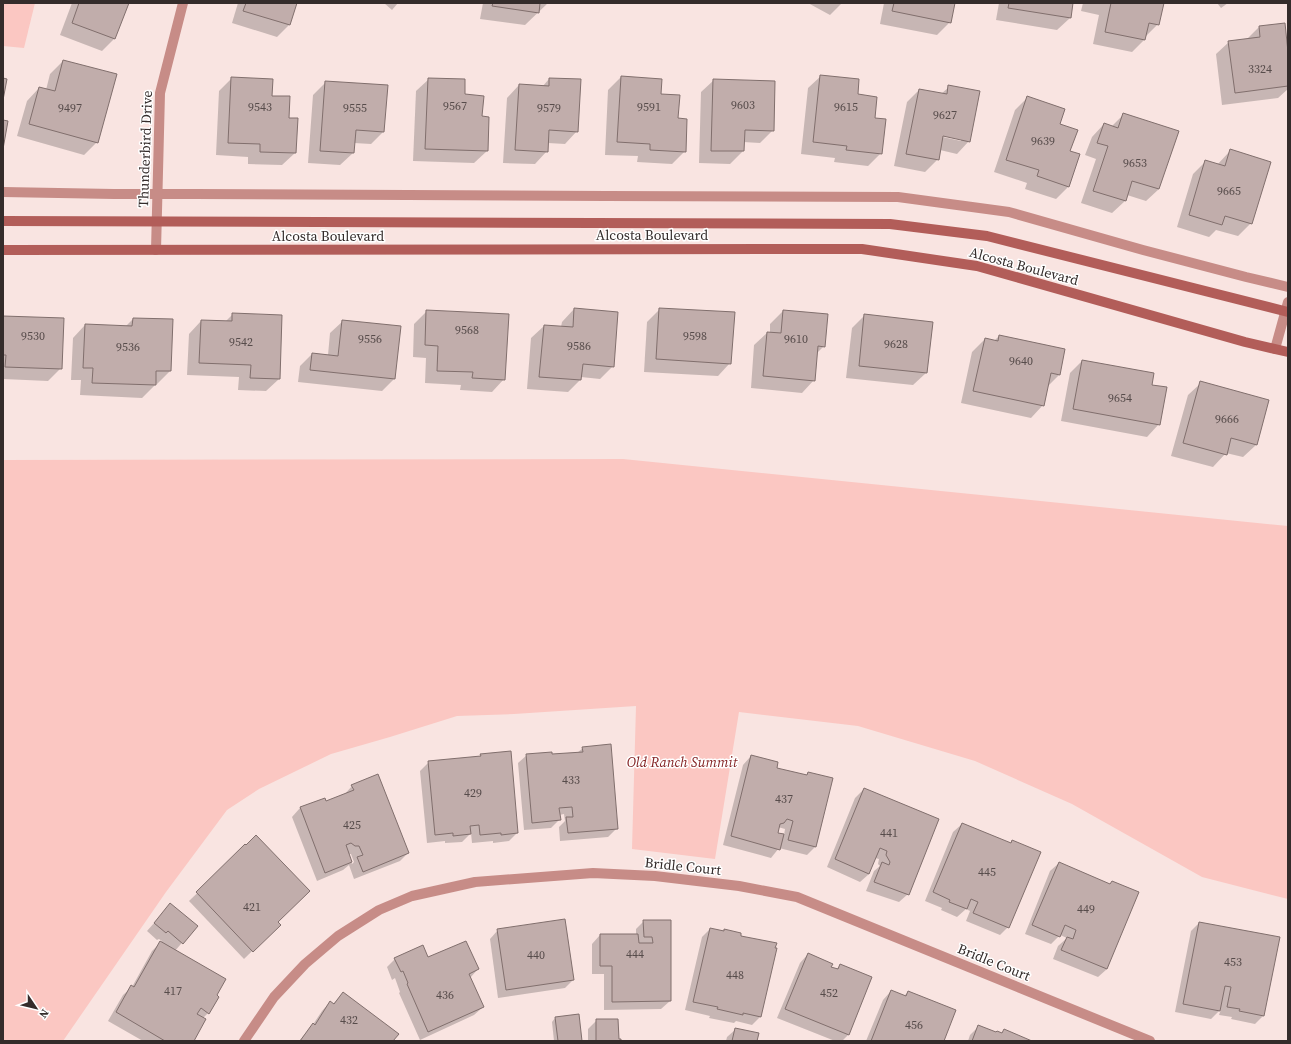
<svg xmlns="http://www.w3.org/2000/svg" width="1291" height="1044" font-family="'Source Serif 4',serif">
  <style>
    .green { fill: #fbc7c2 }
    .shadow { fill: #0003; fill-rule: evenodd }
    .building { fill: #c1adab; stroke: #816f6d }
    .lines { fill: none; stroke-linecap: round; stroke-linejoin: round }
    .street { stroke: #c78c87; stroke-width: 10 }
    .secondary { stroke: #b25d59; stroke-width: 10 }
    .labels { text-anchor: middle; stroke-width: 3; stroke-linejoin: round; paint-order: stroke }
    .number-label { font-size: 12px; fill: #574c4b }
    .street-label { font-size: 14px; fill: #342c2b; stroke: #fff }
    .park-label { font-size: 14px; font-style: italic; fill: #842324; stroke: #fff }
  </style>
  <rect width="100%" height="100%" fill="#f9e4e1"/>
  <!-- green -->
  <g class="green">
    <polygon points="3,3 35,3 24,48 3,46"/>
    <polygon points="623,459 1288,526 1288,899 1202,877 1072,804 975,761 858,726 739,712 715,859 632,849 636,706 514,714 457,716 390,737 331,754 259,789 227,810 166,892 63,1041 3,1041 3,460"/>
  </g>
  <!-- shadow -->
  <g class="shadow">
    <polygon points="72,3 128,3 114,39 102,51 60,35"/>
    <polygon points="238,3 296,3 289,25 277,37 232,23"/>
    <polygon points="384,3 398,3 392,10"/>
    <polygon points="483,3 548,3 525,25 480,19"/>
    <polygon points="808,3 842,3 830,15"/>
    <polygon points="884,3 954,3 950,22 937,35 880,24"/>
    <polygon points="999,3 1072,3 1070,18 1057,30 996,20"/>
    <polygon points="1083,3 1163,3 1158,24 1145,37 1144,40 1132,52 1093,44 1099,15 1081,11"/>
    <polygon points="1217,3 1228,3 1221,8"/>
    <polygon points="1259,27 1288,60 1288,89 1278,98 1222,105 1216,54 1229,42 1247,39"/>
    <polygon points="63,61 97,142 84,155 17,136 27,101 39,88 46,90 50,74"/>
    <polygon points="821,76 857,95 874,119 881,153 868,166 834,162 835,158 801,154 808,88"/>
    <polygon points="621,77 660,95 677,119 685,151 672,164 637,162 638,156 605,155 608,90"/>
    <polygon points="232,78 271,97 288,119 295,153 282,165 248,164 248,157 216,155 219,91"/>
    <polygon points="429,79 481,117 487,151 474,163 413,161 416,91"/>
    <polygon points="549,79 577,131 565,144 548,143 547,151 535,164 503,163 507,98 519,85 542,87"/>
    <polygon points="714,80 773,130 760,143 743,142 743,151 730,164 699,163 701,92"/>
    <polygon points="326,82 383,132 371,144 354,143 353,153 340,165 308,163 313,95"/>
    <path d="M949,87l20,54 -12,13 -17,-4 -2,9 -13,13 -31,-6 13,-64 12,-12 22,4zM939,135l22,4v2l-23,-5z"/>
    <polygon points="1028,97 1058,125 1069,152 1068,187 1056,199 1025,189 1027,183 994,172 1015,110"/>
    <polygon points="1124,114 1159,189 1146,201 1127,195 1125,201 1112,213 1081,203 1096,159 1085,155 1092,137 1104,124 1111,127"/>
    <polygon points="1230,151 1251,223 1238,236 1216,230 1209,237 1177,227 1193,174 1206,161 1217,165"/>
    <polygon points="574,309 613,366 600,379 581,377 580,380 568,392 527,389 531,338 544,326 561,327 562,322"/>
    <polygon points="660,309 730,363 718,376 644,372 647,322"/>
    <polygon points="427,311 504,379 492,392 460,390 461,385 425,383 426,358 413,357 414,324"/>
    <polygon points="783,311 824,346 817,353 814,380 802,393 751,388 754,345 767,333 770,333 770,324"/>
    <polygon points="233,314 279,379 266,391 238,390 239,377 187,375 189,334 201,321 225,322"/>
    <polygon points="864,316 926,373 913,385 846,378 852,328"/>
    <polygon points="3,317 61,368 48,381 3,379"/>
    <polygon points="133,319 172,320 170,371 157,384 155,383 155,385 142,398 80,395 81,380 71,380 73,338 85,325 125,327"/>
    <polygon points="343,321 394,379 382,391 298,382 300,366 312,354 328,355 330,333"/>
    <polygon points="999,336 1059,375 1048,386 1043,405 1031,418 961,403 972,352 985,339 994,341"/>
    <polygon points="1082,361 1151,385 1159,424 1147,437 1061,421 1070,373"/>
    <polygon points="1201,383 1268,401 1256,445 1243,457 1226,453 1213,467 1171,456 1188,395"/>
    <polygon points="583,748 617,828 608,837 560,841 559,827 565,821 564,814 559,815 559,820 551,828 524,830 518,763 527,755 551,755 577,753"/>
    <polygon points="481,755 517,833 509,841 493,843 493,841 472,843 471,833 462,842 445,843 445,841 427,843 420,771 429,762 478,758"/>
    <path d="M751,756l25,13 30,7 3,-3 6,74 -8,8 -28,-7 -8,10 -48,-13 20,-80zM778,827l7,2 -1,6 -8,-2z"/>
    <path d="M352,786l56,67 -8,8 -46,18 -5,-14 -6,5 -26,11 -25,-64 8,-9 24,-9 1,3 19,-7zM348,854h3l3,8 -2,2z"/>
    <polygon points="864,789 908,894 899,902 866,891 874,871 880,866 878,864 879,859 875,858 869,874 860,882 827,867 855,798"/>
    <polygon points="962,824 1010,844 1012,841 1008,927 1000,935 966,921 970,911 966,909 957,917 941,910 942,908 925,901 953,832"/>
    <polygon points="1059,863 1107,969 1098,977 1053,959 1058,946 1067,938 1060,935 1051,944 1025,934 1050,871"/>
    <polygon points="220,871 279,925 244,959 189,901"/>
    <polygon points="170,905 196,926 175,951 216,996 208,1013 203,1018 193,1041 143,1041 108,1021 123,995 132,987 152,951 162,941 159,939 157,940 147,931"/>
    <polygon points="644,921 670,921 670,1001 661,1009 604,1010 604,974 592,974 592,944 600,935 636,935 636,929"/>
    <polygon points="1199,923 1264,1015 1255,1024 1231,1019 1232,1017 1219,1015 1221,1009 1211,1019 1175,1012 1191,931"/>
    <polygon points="710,929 723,932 724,930 776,949 760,1017 752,1025 736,1021 734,1023 709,1018 710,1016 685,1010 702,937"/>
    <polygon points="498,930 573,980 565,988 498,998 490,939"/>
    <polygon points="808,954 836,970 840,965 871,978 848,1035 842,1041 835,1041 777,1018 800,963"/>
    <polygon points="395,959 428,959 478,969 470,978 483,1007 474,1015 420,1040 399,993 400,992 395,978 392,980 387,967"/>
    <polygon points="891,991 904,996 908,992 943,1041 866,1041 883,1000"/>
    <polygon points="343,993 392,1041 299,1041 312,1026 322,1011 330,1002 333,1004"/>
    <polygon points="555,1018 581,1041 554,1041 552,1022"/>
    <polygon points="597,1020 618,1040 620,1041 588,1041 588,1029"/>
    <polygon points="979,1026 996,1033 1001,1034 1004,1031 1029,1041 968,1041 970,1035"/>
    <polygon points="736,1029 756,1041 726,1041 727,1037"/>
  </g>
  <!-- building -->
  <g class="building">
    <polygon points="79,3 129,3 115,39 72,23"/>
    <polygon points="246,3 297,3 290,25 243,11"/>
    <polygon points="493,3 540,3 539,13 492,6"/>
    <polygon points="894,3 955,3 951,23 892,11"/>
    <polygon points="1009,3 1073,3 1071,18 1008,8"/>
    <polygon points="1111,3 1164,3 1159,25 1149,23 1145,40 1105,32"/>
    <polygon points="1285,23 1288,52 1288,86 1235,93 1228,41 1260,37 1259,26"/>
    <polygon points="63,60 117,74 98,143 29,124 39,87 55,91"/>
    <polygon points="820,75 859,79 858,94 877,97 875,118 886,119 882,154 846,150 847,146 813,142"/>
    <polygon points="621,76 662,79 661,94 680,95 678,118 687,119 686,152 650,150 650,144 617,142"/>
    <polygon points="231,77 273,79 272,96 290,96 289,118 298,118 296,153 260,152 260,144 228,143"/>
    <polygon points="3,78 7,79 3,100"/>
    <polygon points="428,78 465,79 465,94 484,96 482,116 489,117 488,151 425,149"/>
    <polygon points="549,78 581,79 578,132 549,130 548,152 515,150 519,84 549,86"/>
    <polygon points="713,79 775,81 774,131 745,130 744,151 711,151"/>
    <polygon points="325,81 388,85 384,132 356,130 354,153 320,151"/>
    <polygon points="948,85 980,91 970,142 943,136 939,160 906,154 919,89 947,94"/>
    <polygon points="1027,96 1065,109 1060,124 1078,130 1070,151 1080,154 1069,187 1037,176 1039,170 1006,160"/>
    <polygon points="1123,113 1179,131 1159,189 1132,181 1126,201 1093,191 1108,146 1097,143 1104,123 1118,128"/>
    <polygon points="3,120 8,121 3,149"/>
    <polygon points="1230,149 1271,162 1252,224 1225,216 1222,225 1189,215 1205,160 1225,166"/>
    <polygon points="574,308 618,312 614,367 583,364 581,380 539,377 544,325 573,327"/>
    <polygon points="659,308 735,312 731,364 656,359"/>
    <polygon points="426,310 509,314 505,380 472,378 473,372 437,371 438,346 425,345"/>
    <polygon points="783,310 828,314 825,347 818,346 815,381 763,376 767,332 781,333"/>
    <polygon points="232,313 282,315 280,379 250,378 251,365 199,363 201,320 232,321"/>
    <polygon points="864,314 933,322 927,373 859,366"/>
    <polygon points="3,316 64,318 62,369 5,367 6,355 3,355"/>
    <polygon points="133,318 173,319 171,371 156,371 156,385 92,383 93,368 83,368 85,324 132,326"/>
    <polygon points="342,320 401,326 395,379 310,370 312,353 338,356"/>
    <polygon points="999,335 1065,349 1060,375 1051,373 1044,406 973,391 985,338 998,341"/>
    <polygon points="1082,360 1154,373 1152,385 1167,387 1160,425 1073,409"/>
    <polygon points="1200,381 1269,400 1257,445 1231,438 1227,455 1183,443"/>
    <polygon points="611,744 618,829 568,833 566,817 573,817 572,807 559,808 561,820 532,823 526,754 552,752 552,754 583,752 582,747"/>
    <polygon points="511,751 518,833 501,835 501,833 480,835 479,825 470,826 471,834 453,836 453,833 435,835 428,761 481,756 480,754"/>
    <polygon points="751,755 778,762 777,768 807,775 808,772 833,778 816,847 788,840 793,821 787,819 784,823 780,824 778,833 784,834 780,850 731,836"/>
    <polygon points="378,774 409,853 363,872 357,857 363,855 359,846 355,846 351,843 346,845 352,862 325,873 300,807 325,798 326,801 354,790 351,785"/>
    <polygon points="864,788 939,819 909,895 874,882 882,862 889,865 890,862 886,855 887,851 880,848 869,874 835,859"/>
    <polygon points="962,823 1011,843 1012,840 1041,852 1009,928 973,913 978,902 971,899 967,909 949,902 950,900 933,892"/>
    <polygon points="256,835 310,891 278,922 281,925 253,952 196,892 245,844 246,845"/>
    <polygon points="1059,862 1110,884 1112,881 1139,892 1107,969 1061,950 1067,937 1073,939 1076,930 1065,925 1060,937 1032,925"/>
    <polygon points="170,903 198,926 183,944 168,931 166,933 154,923"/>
    <polygon points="565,919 574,980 506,990 497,929"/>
    <polygon points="643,920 671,920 671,1001 612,1002 612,966 600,966 600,934 638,934 639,943 653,943 652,937 644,937"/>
    <polygon points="1199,922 1280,937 1264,1016 1239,1011 1240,1009 1227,1007 1231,987 1225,986 1220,1011 1183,1004"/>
    <polygon points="710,928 724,931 724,929 741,933 741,936 777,943 775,948 777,948 761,1017 743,1013 743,1015 717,1009 718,1007 693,1002"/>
    <polygon points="160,941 226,979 217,995 219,997 209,1014 201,1008 197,1014 206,1019 194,1041 165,1041 116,1012 131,985 134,987"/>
    <polygon points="466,941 479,969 469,974 484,1007 428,1032 407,984 408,983 403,971 401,972 394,958 423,945 428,957"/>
    <polygon points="808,953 833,964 831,967 838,969 840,964 872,977 849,1035 785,1009"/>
    <polygon points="891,990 906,996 908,991 956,1010 944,1041 871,1041"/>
    <polygon points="343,992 399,1034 393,1041 300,1041 313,1023 315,1025 330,1001 334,1004"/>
    <polygon points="579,1014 582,1041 558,1041 555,1017"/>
    <polygon points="596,1019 618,1019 619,1039 621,1039 621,1041 596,1041"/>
    <polygon points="978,1025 996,1032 997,1031 1002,1033 1004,1029 1032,1041 972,1041"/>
    <polygon points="735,1028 759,1033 757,1041 732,1041"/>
  </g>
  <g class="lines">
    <!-- street -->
    <g class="street">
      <polyline points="3,192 114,194 194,194 606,196 898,197 1009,212 1143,250 1246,277 1288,287"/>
      <polyline points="156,250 160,93 183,3"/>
      <polyline points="1275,349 1288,302"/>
      <polyline points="244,1041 274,997 305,964 338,936 379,910 412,896 475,882 593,873 655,876 739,886 797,897 1150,1041"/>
    </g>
    <!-- secondary -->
    <g class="secondary">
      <polyline points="3,221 890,224 987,236 1288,312"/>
      <polyline points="3,250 862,249 977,266 1245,342 1288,352"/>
    </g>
  </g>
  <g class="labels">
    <!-- number labels -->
    <g class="number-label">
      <text x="1260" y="73">3324</text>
      <text x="743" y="109">9603</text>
      <text x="455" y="110">9567</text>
      <text x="260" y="111">9543</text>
      <text x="649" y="111">9591</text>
      <text x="846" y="111">9615</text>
      <text x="70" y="112">9497</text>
      <text x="355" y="112">9555</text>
      <text x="549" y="112">9579</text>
      <text x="945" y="119">9627</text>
      <text x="1043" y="145">9639</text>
      <text x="1135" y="167">9653</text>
      <text x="1229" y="195">9665</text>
      <text x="467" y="334">9568</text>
      <text x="33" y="340">9530</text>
      <text x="695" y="340">9598</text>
      <text x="370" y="343">9556</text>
      <text x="796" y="343">9610</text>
      <text x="241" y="346">9542</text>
      <text x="896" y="348">9628</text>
      <text x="579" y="350">9586</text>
      <text x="128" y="351">9536</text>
      <text x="1021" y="365">9640</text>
      <text x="1120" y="402">9654</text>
      <text x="1227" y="423">9666</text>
      <text x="571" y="784">433</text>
      <text x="473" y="797">429</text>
      <text x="784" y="803">437</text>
      <text x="352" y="829">425</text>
      <text x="889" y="837">441</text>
      <text x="987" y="876">445</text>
      <text x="252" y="911">421</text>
      <text x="1086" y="913">449</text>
      <text x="635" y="958">444</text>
      <text x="536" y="959">440</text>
      <text x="1233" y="966">453</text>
      <text x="735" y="979">448</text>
      <text x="173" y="995">417</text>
      <text x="829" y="997">452</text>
      <text x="445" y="999">436</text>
      <text x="349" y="1024">432</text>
      <text x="914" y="1029">456</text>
    </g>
    <!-- street labels -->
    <g class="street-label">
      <text transform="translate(145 149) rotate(-88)" y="5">Thunderbird Drive</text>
      <text x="652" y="240">Alcosta Boulevard</text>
      <text x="328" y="241">Alcosta Boulevard</text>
      <text transform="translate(1024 266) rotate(15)" y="5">Alcosta Boulevard</text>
      <text transform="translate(683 866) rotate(6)" y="5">Bridle Court</text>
      <text transform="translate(994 962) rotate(22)" y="5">Bridle Court</text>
    </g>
    <!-- park labels -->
    <g class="park-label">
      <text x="682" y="767">Old Ranch Summit</text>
    </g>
  </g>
  <!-- border -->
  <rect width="1291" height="1044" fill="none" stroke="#342c2b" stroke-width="8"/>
  <!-- north arrow -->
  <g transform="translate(36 1008) rotate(125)" stroke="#ffffff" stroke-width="3" paint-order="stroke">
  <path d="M0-3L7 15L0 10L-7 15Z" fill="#342c2b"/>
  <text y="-6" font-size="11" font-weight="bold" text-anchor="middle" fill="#342c2b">N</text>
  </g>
</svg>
